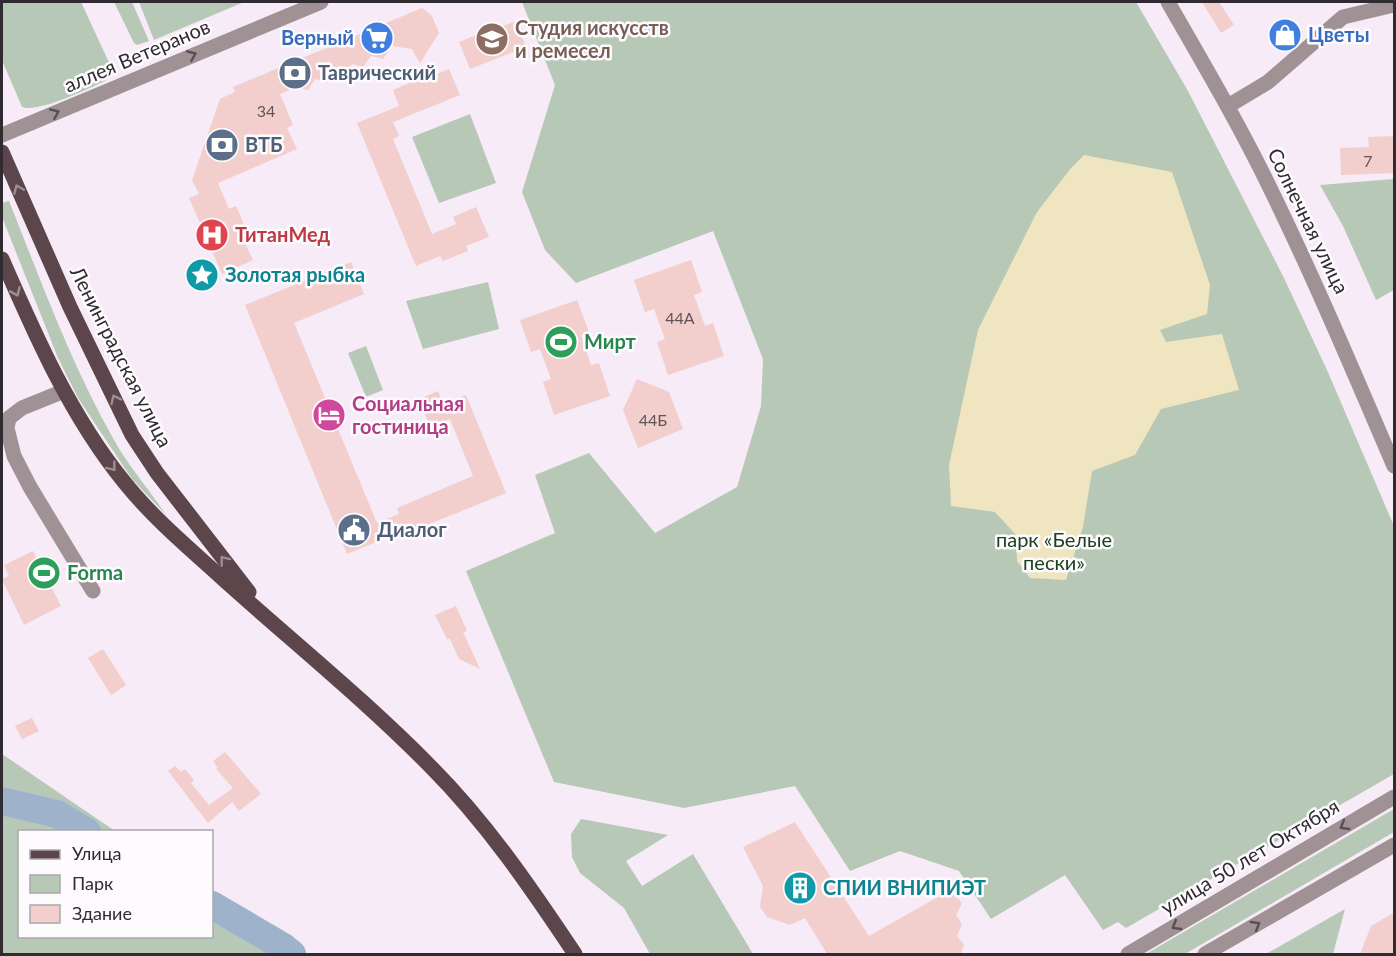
<svg xmlns="http://www.w3.org/2000/svg" width="1396" height="956" font-family="Lato,sans-serif">
  <style>
    .green { fill: #b7c8b7 }
    .sand { fill: #efe5c0 }
    .lines { fill: none; stroke-linecap: round; stroke-linejoin: round }
    .river { stroke: #9eb3cb; stroke-width: 28 }
    .building { fill: #f2cecc }
    .minor { stroke: #9f9194; stroke-width: 15 }
    .major { stroke: #5d454c; stroke-width: 15 }
    .oneway { stroke: #564f53 }
    .oneway2 { stroke: #9d8e93 }
    .labels { text-anchor: middle; stroke-width: 5; stroke-linejoin: round; paint-order: stroke }
    .number-label { font-size: 16px; fill: #605457 }
    .education-label { font-size: 20px; font-weight: bold; fill: #785e54; stroke: #fefbfe; text-anchor: start }
    .shop-label { font-size: 20px; font-weight: bold; fill: #366cbe; stroke: #fefbfe; text-anchor: start }
    .street-label { font-size: 20px; fill: #2f2b30; stroke: #fefbfe }
    .service-label { font-size: 20px; font-weight: bold; fill: #4e5e75; stroke: #fefbfe; text-anchor: start }
    .health-label { font-size: 20px; font-weight: bold; fill: #be3a42; stroke: #fefbfe; text-anchor: start }
    .culture-label { font-size: 20px; font-weight: bold; fill: #0d838f; stroke: #fefbfe; text-anchor: start }
    .leisure-label { font-size: 20px; font-weight: bold; fill: #27864d; stroke: #fefbfe; text-anchor: start }
    .hotel-label { font-size: 20px; font-weight: bold; fill: #b23c85; stroke: #fefbfe; text-anchor: start }
    .park-label { font-size: 20px; fill: #1c411f; stroke: #fefbfe }
  </style>
  <rect width="100%" height="100%" fill="#f6ebf7"/>
  <!-- green -->
  <g class="green">
    <path d="M2,2h79l31,67 -2,7 -5,5c-18,8 -66,32 -83,26l-20,-47z"/>
    <polygon points="114,2 132,2 149,41 137,45 134,43"/>
    <polygon points="139,2 244,2 154,40"/>
    <polygon points="522,2 1136,2 1188,91 1284,278 1327,370 1394,526 1394,774 1126,928 1118,922 1103,930 1065,875 991,919 959,871 900,851 850,871 795,786 684,808 554,782 466,571 555,533 535,475 589,453 655,533 737,487 761,406 763,359 713,231 576,283 545,250 522,192 555,85"/>
    <polygon points="470,114 496,183 439,203 412,137"/>
    <polygon points="1394,179 1394,290 1376,300 1343,226 1320,185"/>
    <path d="M9,201c32,80 62,163 105,239 15,27 35,49 52,75l-34,-36 -54,-81 -20,-40 -56,-141v-14z"/>
    <polygon points="488,282 499,329 423,349 406,301"/>
    <polygon points="366,346 383,390 366,397 348,353"/>
    <polygon points="2,754 115,831 20,832 20,936 212,936 212,899 268,954 2,954"/>
    <polygon points="1394,809 1394,832 1185,954 1146,954"/>
    <polygon points="581,819 668,835 626,861 642,886 693,854 753,954 650,954 624,908 580,873 572,857 571,834"/>
    <polygon points="1345,909 1333,954 1266,954"/>
  </g>
  <!-- sand -->
  <polygon class="sand" points="1084,155 1172,172 1210,285 1207,314 1160,330 1166,342 1222,334 1239,390 1161,409 1135,455 1092,471 1083,527 1066,580 1030,578 1017,561 1016,535 995,512 951,506 949,465 978,330 1037,212 1071,168"/>
  <g class="lines">
    <!-- river -->
    <g class="river">
      <polyline points="2,801 57,814 87,832"/>
      <polyline points="212,905 282,946 292,954"/>
    </g>
  </g>
  <!-- building -->
  <g class="building">
    <polygon points="1202,2 1219,2 1234,25 1221,33"/>
    <polygon points="422,8 432,16 439,33 420,63 412,49 392,46 383,59 371,56 363,67 352,64 346,75 333,71 328,83 315,79 308,90 296,87 280,94 293,125 287,128 297,149 218,183 229,209 236,206 249,236 243,239 253,260 222,274 189,198 199,194 192,180 220,99 235,92 233,87"/>
    <polygon points="516,21 526,47 470,69 459,42 479,34 478,31 498,23 500,27"/>
    <polygon points="449,69 460,95 393,122 399,136 393,139 432,234 456,224 453,217 476,207 489,237 466,246 468,251 443,261 440,256 416,266 357,123 399,106 393,90 412,82 411,79 432,71 434,75"/>
    <polygon points="1395,136 1395,173 1341,175 1340,148 1369,147 1368,137"/>
    <polygon points="691,260 702,292 694,295 705,326 713,323 724,356 668,375 657,342 665,339 654,309 645,312 634,280"/>
    <polygon points="351,262 364,294 294,323 377,523 399,514 397,508 473,476 450,419 430,427 419,399 438,391 443,404 466,395 506,493 405,534 403,531 347,554 245,305"/>
    <polygon points="577,300 589,332 581,335 591,365 599,363 610,396 554,415 543,382 551,379 540,349 531,352 520,320"/>
    <polygon points="637,379 669,392 683,429 638,448 623,410"/>
    <polygon points="33,551 61,606 24,625 2,579 9,576 4,565"/>
    <polygon points="456,606 467,631 463,632 480,669 459,659 450,639 447,639 435,615"/>
    <polygon points="103,649 126,685 111,695 88,658"/>
    <polygon points="32,718 39,731 22,739 15,726"/>
    <polygon points="225,752 261,794 239,811 232,802 208,823 168,771 175,766 181,772 185,769 194,780 191,783 209,805 233,788 216,769 218,768 213,761"/>
    <polygon points="795,822 869,936 950,890 962,903 956,915 962,924 957,936 964,945 961,954 827,954 805,918 790,925 767,917 760,907 763,886 743,847"/>
    <polygon points="1395,912 1395,954 1360,954 1371,926"/>
  </g>
  <g class="lines">
    <!-- minor -->
    <g class="minor">
      <path d="M1168,2c35,61 71,122 102,186 45,92 84,185 124,278"/>
      <polyline points="1228,106 1268,82 1343,17 1394,5"/>
      <polyline points="2,135 321,2"/>
      <polyline points="64,391 22,408 9,418 7,428 14,456 30,487 93,591"/>
      <polyline points="1128,954 1394,797"/>
      <polyline points="1205,954 1394,845"/>
    </g>
    <!-- major -->
    <g class="major">
      <polyline points="2,152 70,307 132,435 157,473 249,592"/>
      <path d="M2,259c34,78 69,158 123,224 29,36 64,65 98,96 69,62 142,121 207,187 56,56 101,122 145,188"/>
    </g>
  </g>
  <!-- one-way arrows -->
  <defs><path id="oneway-chevron" d="M-2-3.5L2.5 0L-2 3.5" fill="none" stroke-width="1.6" stroke-linecap="round" stroke-linejoin="round" transform="scale(1.5)"/></defs>
  <g class="oneway">
    <use href="#oneway-chevron" transform="translate(192 55) rotate(-23)"/>
    <use href="#oneway-chevron" transform="translate(55 113) rotate(-23)"/>
    <use href="#oneway-chevron" transform="translate(1344 826) rotate(149)"/>
    <use href="#oneway-chevron" transform="translate(1256 925) rotate(-30)"/>
    <use href="#oneway-chevron" transform="translate(1176 926) rotate(149)"/>
  </g>
  <g class="oneway2">
    <use href="#oneway-chevron" transform="translate(18 189) rotate(-113)"/>
    <use href="#oneway-chevron" transform="translate(16 292) rotate(66)"/>
    <use href="#oneway-chevron" transform="translate(115 399) rotate(-116)"/>
    <use href="#oneway-chevron" transform="translate(112 467) rotate(52)"/>
    <use href="#oneway-chevron" transform="translate(224 560) rotate(-128)"/>
  </g>
  <!-- icons -->
  <defs>
    <g id="shop-disc" transform="scale(1.725)"><circle r="9.5" fill="#3f7fe0" stroke="#fefbfe"/><path d="M-5-2.5h2.3a2.7 3.5 0 0 1 5.4 0H5L5.5 6h-11ZM-1.5-2.5h3a1.5 2.3 0 0 0-3 0Z" fill="#fff"/></g>
    <g id="supermarket-disc" transform="scale(1.725)"><circle r="9.5" fill="#3f7fe0" stroke="#fefbfe"/><path d="M-6-5.5h2.5l.6 2H6L4.5 2H-2.5L-4.4-4H-6ZM-1.5 3.2a1.3 1.3 0 1 0 .1 0ZM3 3.2a1.3 1.3 0 1 0 .1 0Z" fill="#fff"/></g>
    <g id="school-disc" transform="scale(1.725)"><circle r="9.5" fill="#8d6e63" stroke="#fefbfe"/><path d="M0-5L7-2L0 1L-7-2ZM-4 1L0 2.5L4 1V4Q0 6-4 4Z" fill="#fff"/></g>
    <g id="bank-disc" transform="scale(1.725)"><circle r="9.5" fill="#5c6f8a" stroke="#fefbfe"/><path d="M-6-4H6V4H-6ZM0-2.3a2.3 2.3 0 1 0 0 4.6a2.3 2.3 0 1 0 0-4.6Z" fill="#fff"/></g>
    <g id="hospital-disc" transform="scale(1.725)"><circle r="9.5" fill="#e0444e" stroke="#fefbfe"/><path d="M-5-5h3v3.5h4V-5h3V5h-3V1.5h-4V5h-3Z" fill="#fff"/></g>
    <g id="sight-disc" transform="scale(1.725)"><circle r="9.5" fill="#0f9aa8" stroke="#fefbfe"/><path d="M0-6L1.8-2.2L6-1.7L2.9 1.2L3.7 5.4L0 3.3L-3.7 5.4L-2.9 1.2L-6-1.7L-1.8-2.2Z" fill="#fff"/></g>
    <g id="stadium-disc" transform="scale(1.725)"><circle r="9.5" fill="#2e9e5b" stroke="#fefbfe"/><path d="M0-5a6.5 5 0 1 0 0 10a6.5 5 0 1 0 0-10ZM-3.5-1.8h7v3.6h-7Z" fill="#fff"/></g>
    <g id="hotel-disc" transform="scale(1.725)"><circle r="9.5" fill="#d1479c" stroke="#fefbfe"/><path d="M-6-4.5h1.5V1H6V5H4.5V3h-9V5H-6ZM-4 0a1.8 1.8 0 1 1 3.6 0ZM.5 0V-2.5h3Q6-2.5 6 0Z" fill="#fff"/></g>
    <g id="civic-disc" transform="scale(1.725)"><circle r="9.5" fill="#5c6f8a" stroke="#fefbfe"/><path d="M-.6-6.5H3V-4.5H.6V-3L4-1V1h2V6H-6V1h2V-1L-.6-3ZM-1.2 2.5V6h2.4V2.5Z" fill="#fff"/></g>
    <g id="building-disc" transform="scale(1.725)"><circle r="9.5" fill="#0f9aa8" stroke="#fefbfe"/><path d="M-4-6H4V6H1V3H-1V6H-4ZM-2.5-4.3h1.7v1.8h-1.7ZM.8-4.3h1.7v1.8H.8ZM-2.5-1h1.7V.8h-1.7ZM.8-1h1.7V.8H.8Z" fill="#fff"/></g>
  </defs>
  <g fill-rule="evenodd">
    <use href="#shop-disc" x="1285" y="35"/>
    <use href="#supermarket-disc" x="377" y="38"/>
    <use href="#school-disc" x="492" y="39"/>
    <use href="#bank-disc" x="295" y="73"/>
    <use href="#bank-disc" x="222" y="145"/>
    <use href="#hospital-disc" x="212" y="235"/>
    <use href="#sight-disc" x="202" y="275"/>
    <use href="#stadium-disc" x="561" y="342"/>
    <use href="#hotel-disc" x="329" y="415"/>
    <use href="#civic-disc" x="354" y="530"/>
    <use href="#stadium-disc" x="44" y="573"/>
    <use href="#building-disc" x="800" y="888"/>
  </g>
  <g class="labels">
    <!-- number labels -->
    <g class="number-label">
      <text x="266" y="117">34</text>
      <text x="1368" y="167">7</text>
      <text x="680" y="324">44А</text>
      <text x="653" y="426">44Б</text>
    </g>
    <!-- education labels -->
    <g class="education-label">
      <text x="515" y="35">Студия искусств<tspan x="515" dy="23">и ремесел</tspan></text>
    </g>
    <!-- shop labels -->
    <g class="shop-label">
      <text x="1308" y="42">Цветы</text>
      <text x="354" y="45" text-anchor="end">Верный</text>
    </g>
    <!-- street labels -->
    <g class="street-label">
      <text transform="translate(137 56) rotate(-23)" y="7">аллея Ветеранов</text>
      <text transform="translate(1308 221) rotate(64)" y="7">Солнечная улица</text>
      <text transform="translate(121 357) rotate(63)" y="7">Ленинградская улица</text>
      <text transform="translate(1250 857) rotate(-31)" y="7">улица 50 лет Октября</text>
    </g>
    <!-- service labels -->
    <g class="service-label">
      <text x="318" y="80">Таврический</text>
      <text x="245" y="152">ВТБ</text>
      <text x="377" y="537">Диалог</text>
    </g>
    <!-- health labels -->
    <g class="health-label">
      <text x="235" y="242">ТитанМед</text>
    </g>
    <!-- culture labels -->
    <g class="culture-label">
      <text x="225" y="282">Золотая рыбка</text>
      <text x="823" y="895">СПИИ ВНИПИЭТ</text>
    </g>
    <!-- leisure labels -->
    <g class="leisure-label">
      <text x="584" y="349">Мирт</text>
      <text x="67" y="580">Forma</text>
    </g>
    <!-- hotel labels -->
    <g class="hotel-label">
      <text x="352" y="411">Социальная<tspan x="352" dy="23">гостиница</tspan></text>
    </g>
    <!-- park labels -->
    <g class="park-label">
      <text x="1054" y="547">парк «Белые<tspan x="1054" dy="23">пески»</tspan></text>
    </g>
  </g>
  <!-- border -->
  <rect width="1396" height="956" fill="none" stroke="#2f2b30" stroke-width="6"/>
  <!-- legend -->
  <rect x="18" y="830" width="195" height="108" fill="#fefbfe" stroke="#aba8ac" stroke-width="1.5"/>
  <rect x="30" y="850" width="30" height="9" fill="#5d454c" stroke="#aba8ac" stroke-width="1.5"/>
  <text x="72" y="860" font-size="18" fill="#2f2b30">Улица</text>
  <rect x="30" y="875" width="30" height="18" fill="#b7c8b7" stroke="#aba8ac" stroke-width="1.5"/>
  <text x="72" y="890" font-size="18" fill="#2f2b30">Парк</text>
  <rect x="30" y="905" width="30" height="18" fill="#f2cecc" stroke="#aba8ac" stroke-width="1.5"/>
  <text x="72" y="920" font-size="18" fill="#2f2b30">Здание</text>
</svg>
